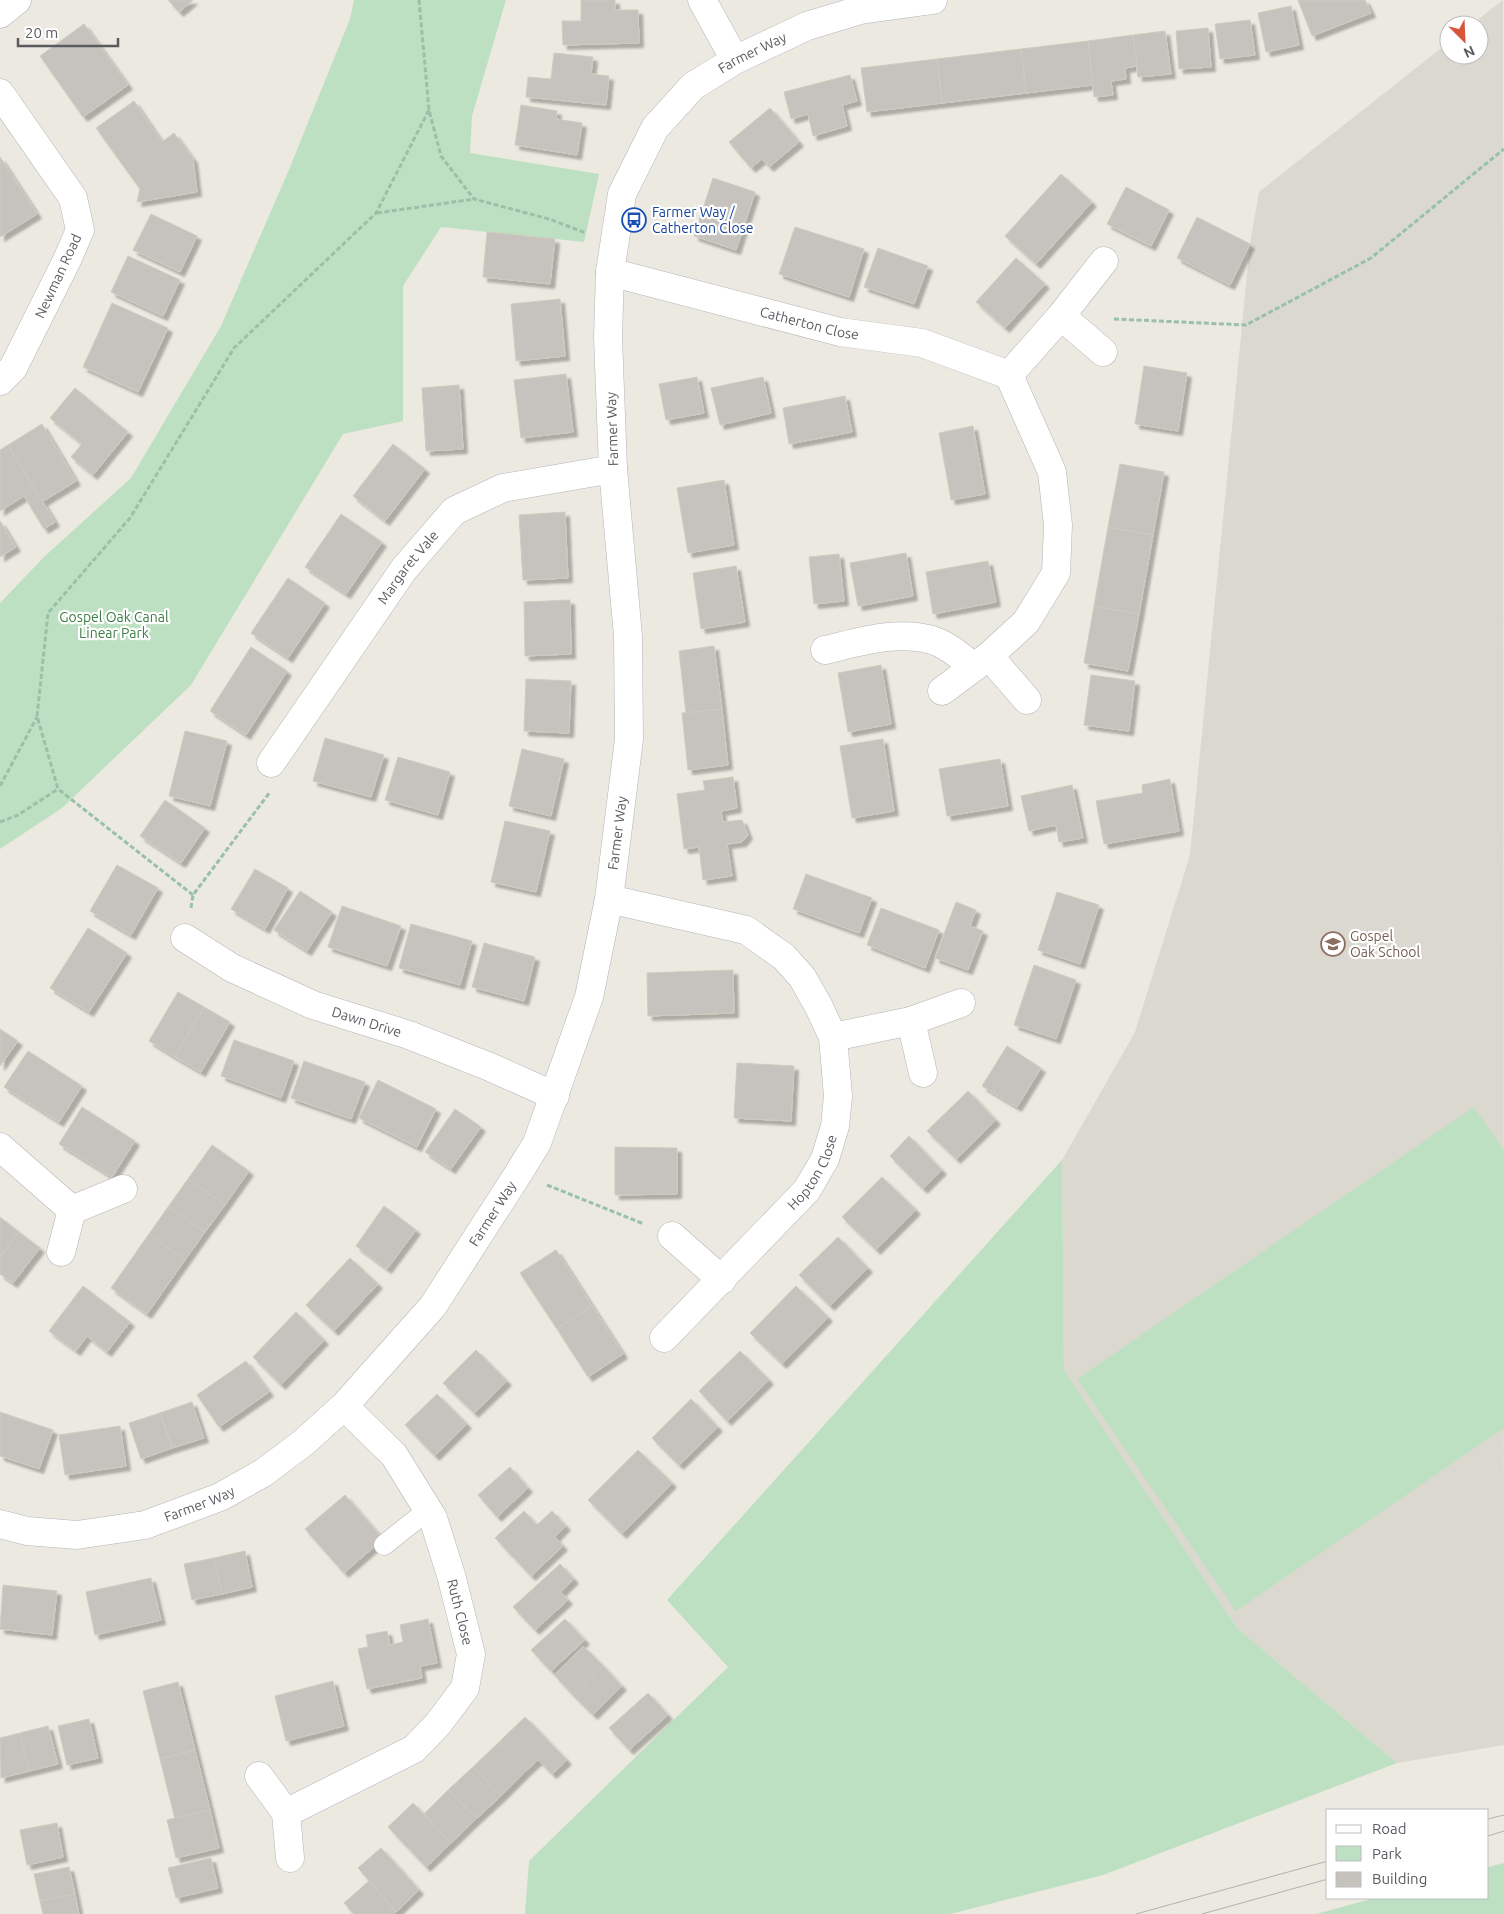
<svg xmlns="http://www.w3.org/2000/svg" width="1504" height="1914" font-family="Ubuntu,sans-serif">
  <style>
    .education { fill: #dad8cf }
    .green { fill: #bee0c2 }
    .building { fill: #c6c3be; stroke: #cfcbbf; filter: url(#shadow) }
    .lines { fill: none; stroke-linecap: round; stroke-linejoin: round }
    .service-casing { stroke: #b3b5ba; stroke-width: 21 }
    .minor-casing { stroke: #b3b5ba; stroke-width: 29 }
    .path { stroke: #99c0a8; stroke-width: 3; stroke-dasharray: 5 2.5; stroke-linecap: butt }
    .service { stroke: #fff; stroke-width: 20 }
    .minor { stroke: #fff; stroke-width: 28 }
    .tram { stroke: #b1b2b2; stroke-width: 1 }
    .labels { text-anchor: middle; stroke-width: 4.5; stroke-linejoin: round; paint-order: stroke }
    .street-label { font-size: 14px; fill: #595b60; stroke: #fff }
    .transit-label { font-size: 14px; fill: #164399; stroke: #fff; text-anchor: start }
    .park-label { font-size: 14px; fill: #3b7d45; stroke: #fff }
    .education-label { font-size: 14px; fill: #785e54; stroke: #fff; text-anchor: start }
  </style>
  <defs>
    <filter id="shadow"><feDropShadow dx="4.5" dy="4.5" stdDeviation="1" flood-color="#0004"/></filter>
  </defs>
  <rect width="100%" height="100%" fill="#ebe9e0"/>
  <!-- education -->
  <polygon class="education" points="1503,0 1504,1745 1397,1763 1238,1629 1064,1370 1062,1160 1135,1032 1190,855 1250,244 1259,192 1449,42 1449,55 1479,55 1479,25 1471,25"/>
  <!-- green -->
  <g class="green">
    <polygon points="354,0 506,0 472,116 470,153 599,174 584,242 441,227 403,286 403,421 343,434 191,685 62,808 0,849 0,603 45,556 131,478 221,326 288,172 350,19"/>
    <polygon points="1474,1107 1504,1151 1504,1428 1236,1611 1077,1379"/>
    <polygon points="1062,1160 1064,1370 1238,1629 1397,1763 1103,1875 950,1914 525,1914 529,1861 728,1667 667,1600"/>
    <polygon points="1504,1863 1504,1914 1316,1914 1375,1898 1488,1898 1488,1867"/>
  </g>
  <!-- building -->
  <g class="building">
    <polygon points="168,0 193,0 179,12"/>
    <polygon points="581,0 615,0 615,10 638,10 639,43 563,45 562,21 581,21"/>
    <polygon points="1298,0 1365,0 1371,13 1312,36"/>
    <polygon points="1291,6 1299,45 1266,52 1258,13"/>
    <polygon points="1250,20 1255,55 1220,59 1215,24"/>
    <polygon points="84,24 128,85 83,117 40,56"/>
    <polygon points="1208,28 1211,67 1179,69 1176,31"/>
    <polygon points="1165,31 1171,74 1138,77 1133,35"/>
    <polygon points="1133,35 1137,66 1125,68 1126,79 1111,81 1113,95 1094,97 1088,41"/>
    <polygon points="1088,41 1093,85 1026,93 1021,49"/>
    <polygon points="1021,49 1026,93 942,103 937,59"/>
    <polygon points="554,53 593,57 591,74 609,76 606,105 526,97 528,77 551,79"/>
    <polygon points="937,59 942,103 867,112 861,68"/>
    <polygon points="850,75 857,101 842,105 847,126 813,136 808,114 791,119 784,92"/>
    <polygon points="134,101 162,142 174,133 193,159 197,192 137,202 140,189 96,128"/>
    <polygon points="521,105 557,111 556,119 582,123 577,155 515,145"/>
    <polygon points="770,108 799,142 769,167 762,159 751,168 729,142"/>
    <polygon points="0,157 37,214 0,237"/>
    <polygon points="1061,174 1092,202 1036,264 1005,236"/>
    <polygon points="713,178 755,192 736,250 694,236"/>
    <polygon points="1126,187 1169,210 1151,246 1107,224"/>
    <polygon points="151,214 197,236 180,272 133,250"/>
    <polygon points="1197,217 1250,244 1230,285 1177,258"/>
    <polygon points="795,227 864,249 849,297 779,274"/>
    <polygon points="487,232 555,239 550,284 483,277"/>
    <polygon points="878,248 928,266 914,304 864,287"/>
    <polygon points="128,256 180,280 163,316 111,292"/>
    <polygon points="1016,258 1045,284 1005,328 976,302"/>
    <polygon points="560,299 565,356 516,361 511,304"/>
    <polygon points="112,303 168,328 138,392 83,367"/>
    <polygon points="1144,366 1187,373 1178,431 1135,424"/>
    <polygon points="566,374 573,432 521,438 514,380"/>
    <polygon points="697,377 704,413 666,420 659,384"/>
    <polygon points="763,377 771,413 720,425 711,388"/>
    <polygon points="459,385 463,449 426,451 422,388"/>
    <polygon points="75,388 128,432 93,475 71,457 82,444 50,418"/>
    <polygon points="845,396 852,432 789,444 783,408"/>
    <polygon points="42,424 76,481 42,502 8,445"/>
    <polygon points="973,426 985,494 951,500 939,433"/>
    <polygon points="393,444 425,469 385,521 353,496"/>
    <polygon points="8,445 55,522 44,529 24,496 0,511 0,450"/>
    <polygon points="1120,464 1164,472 1153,535 1108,527"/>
    <polygon points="724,480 734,545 688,553 677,488"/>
    <polygon points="565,512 568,578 523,580 519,515"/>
    <polygon points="341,514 382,542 346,594 305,567"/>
    <polygon points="0,521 16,547 0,557"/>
    <polygon points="1108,527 1153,535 1139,614 1094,606"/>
    <polygon points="906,553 913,596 858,606 850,563"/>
    <polygon points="839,554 844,601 814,604 809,557"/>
    <polygon points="988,561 996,602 933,614 926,572"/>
    <polygon points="736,566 745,622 701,629 693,573"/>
    <polygon points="288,578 325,603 288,658 251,633"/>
    <polygon points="570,600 571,654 525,656 524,602"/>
    <polygon points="1094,606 1139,614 1128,671 1084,663"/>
    <polygon points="714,646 722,709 686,713 679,651"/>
    <polygon points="251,647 287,671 246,735 210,711"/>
    <polygon points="881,665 891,724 848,732 838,673"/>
    <polygon points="1091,675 1135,681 1129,731 1084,725"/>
    <polygon points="526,679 571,681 569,733 524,731"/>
    <polygon points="722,709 728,765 688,770 682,713"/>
    <polygon points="185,731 227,741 210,806 169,796"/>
    <polygon points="325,738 384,755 371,797 313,781"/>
    <polygon points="883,739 894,811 852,818 840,746"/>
    <polygon points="522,749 564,759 551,816 509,806"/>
    <polygon points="398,757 450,772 438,815 385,800"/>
    <polygon points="1000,759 1008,806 947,816 939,769"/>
    <polygon points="733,777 737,808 721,811 723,822 742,820 748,835 742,842 727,844 732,876 703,880 699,847 684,849 677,794 705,790 703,781"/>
    <polygon points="1170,779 1179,831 1104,844 1096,801 1143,793 1142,785"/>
    <polygon points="1072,785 1083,838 1059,842 1056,825 1029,831 1021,796"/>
    <polygon points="165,800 205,828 181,863 140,836"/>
    <polygon points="505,821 550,831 536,892 491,882"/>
    <polygon points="117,865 158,888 131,935 90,911"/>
    <polygon points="255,869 288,888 265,929 231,909"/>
    <polygon points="806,874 872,898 859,933 793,909"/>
    <polygon points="300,891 332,912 307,951 274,930"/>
    <polygon points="1057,892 1099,905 1080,964 1038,950"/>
    <polygon points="956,902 976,910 970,926 983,931 968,970 935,958"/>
    <polygon points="342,906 401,926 387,966 328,947"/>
    <polygon points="881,908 939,930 925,968 867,945"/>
    <polygon points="411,924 472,941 460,985 399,968"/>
    <polygon points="88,928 127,953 89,1012 50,988"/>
    <polygon points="484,943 535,957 524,1001 472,987"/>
    <polygon points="1034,965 1076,980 1056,1039 1014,1025"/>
    <polygon points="733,970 734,1013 648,1016 647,973"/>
    <polygon points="178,992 204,1007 175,1057 149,1041"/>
    <polygon points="204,1007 230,1022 201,1072 175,1057"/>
    <polygon points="0,1029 18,1041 0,1066"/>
    <polygon points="234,1040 294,1061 281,1098 221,1076"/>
    <polygon points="1007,1046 1041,1068 1017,1107 982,1086"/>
    <polygon points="28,1051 82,1086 59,1122 4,1087"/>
    <polygon points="304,1061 365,1082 351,1119 291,1098"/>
    <polygon points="737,1063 794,1066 791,1121 734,1118"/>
    <polygon points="378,1080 436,1109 417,1147 359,1118"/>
    <polygon points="968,1091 996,1120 956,1159 927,1131"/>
    <polygon points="82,1107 135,1141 112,1177 59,1144"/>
    <polygon points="455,1109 481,1127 451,1169 425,1152"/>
    <polygon points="909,1136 942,1170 923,1189 890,1156"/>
    <polygon points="212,1145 249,1171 225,1205 188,1179"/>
    <polygon points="615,1147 677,1148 677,1194 615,1195"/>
    <polygon points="882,1177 916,1210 876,1250 842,1217"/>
    <polygon points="188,1179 225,1205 205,1232 168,1207"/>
    <polygon points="384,1206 416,1230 387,1269 356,1246"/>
    <polygon points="168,1207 205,1232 185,1260 149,1234"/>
    <polygon points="0,1217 19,1232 0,1257"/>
    <polygon points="19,1232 40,1248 13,1283 0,1274 0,1257"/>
    <polygon points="149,1234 185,1260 147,1314 111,1288"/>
    <polygon points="838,1237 868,1268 830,1306 799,1275"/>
    <polygon points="556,1250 592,1306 557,1329 520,1273"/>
    <polygon points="350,1258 378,1284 334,1331 306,1305"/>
    <polygon points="83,1286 130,1322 107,1352 87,1336 76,1351 49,1331"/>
    <polygon points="796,1286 828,1317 782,1364 750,1333"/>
    <polygon points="592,1306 623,1354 588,1377 557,1329"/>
    <polygon points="296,1312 324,1340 281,1385 253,1357"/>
    <polygon points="476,1350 507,1381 474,1413 443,1383"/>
    <polygon points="740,1351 769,1380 727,1421 699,1391"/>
    <polygon points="246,1361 269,1392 219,1427 197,1395"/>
    <polygon points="437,1394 467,1424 435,1456 405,1425"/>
    <polygon points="691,1399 718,1427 679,1465 652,1438"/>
    <polygon points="192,1402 204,1438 172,1448 160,1413"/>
    <polygon points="0,1412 53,1430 39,1469 0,1456"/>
    <polygon points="160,1413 172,1448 141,1459 129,1423"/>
    <polygon points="120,1426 126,1466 65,1475 59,1435"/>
    <polygon points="638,1450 672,1483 622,1534 588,1500"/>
    <polygon points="510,1467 528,1488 497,1517 478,1495"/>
    <polygon points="345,1495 383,1539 344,1573 305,1529"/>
    <polygon points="524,1511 537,1525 552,1511 566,1526 555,1537 563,1546 531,1576 495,1538"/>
    <polygon points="245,1551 252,1587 222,1594 214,1558"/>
    <polygon points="214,1558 222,1594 192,1600 184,1564"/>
    <polygon points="560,1564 574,1579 561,1592 568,1600 535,1630 513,1607"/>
    <polygon points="151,1578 161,1620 95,1635 86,1592"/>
    <polygon points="3,1585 57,1591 52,1635 0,1629"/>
    <polygon points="428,1619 437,1663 420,1666 422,1678 367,1689 358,1649 368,1647 366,1635 387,1631 390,1645 403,1642 400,1625"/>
    <polygon points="565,1619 585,1640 551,1671 531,1650"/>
    <polygon points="583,1646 603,1666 573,1695 554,1675"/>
    <polygon points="603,1666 622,1686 593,1715 573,1695"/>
    <polygon points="333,1681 344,1726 286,1741 275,1696"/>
    <polygon points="178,1682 195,1750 160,1759 143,1691"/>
    <polygon points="648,1693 668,1715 629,1750 609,1728"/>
    <polygon points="525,1717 567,1760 552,1774 538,1760 527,1770 499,1742"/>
    <polygon points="89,1719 98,1758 67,1765 58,1726"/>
    <polygon points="48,1726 58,1764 29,1771 20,1733"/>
    <polygon points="20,1733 29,1771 1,1778 0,1738"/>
    <polygon points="499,1742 527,1770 501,1796 473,1767"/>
    <polygon points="195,1750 210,1810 175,1819 160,1759"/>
    <polygon points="473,1767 501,1796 477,1818 448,1790"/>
    <polygon points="448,1790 477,1818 451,1843 424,1814"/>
    <polygon points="413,1803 451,1843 426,1867 388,1827"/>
    <polygon points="210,1810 219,1848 176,1858 167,1820"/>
    <polygon points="57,1823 63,1857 27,1865 20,1830"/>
    <polygon points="381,1848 419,1890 396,1912 358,1868"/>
    <polygon points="211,1858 218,1888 176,1898 168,1868"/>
    <polygon points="69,1867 75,1894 40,1901 34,1874"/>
    <polygon points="369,1881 396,1912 393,1914 354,1914 344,1903"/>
    <polygon points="75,1894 79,1914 43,1914 40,1901"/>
  </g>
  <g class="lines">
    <!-- service casing -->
    <g class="service-casing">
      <polyline id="service" points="384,1545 428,1510"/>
    </g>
    <!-- minor casing -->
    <g class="minor-casing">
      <g id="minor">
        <polyline points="702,0 735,60"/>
        <polyline points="0,14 17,0"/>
        <polyline points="0,93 73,198 80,230 67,260 13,368 0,381"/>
        <path id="s1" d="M610,272l230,60 82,11 87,32 52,-59 43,-55"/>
        <polyline points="1061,316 1103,352"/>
        <path d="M825,650c35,-8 71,-20 107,-10 16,5 29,17 42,27"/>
        <polyline points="989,656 1027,700"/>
        <polyline points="942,691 989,656 1026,622 1056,573 1058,525 1052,472 1009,375"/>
        <path id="s2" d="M271,763l133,-194 50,-58 49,-23 110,-19"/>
        <polyline points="609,899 746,930 784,957 802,977 818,1005 833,1037 911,1021 961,1003"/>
        <path id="s3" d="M185,938l47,30 81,37 96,30 81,32 65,29"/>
        <polyline points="911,1021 923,1073"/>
        <polyline points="0,1147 72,1210 123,1189"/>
        <polyline points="672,1236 722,1280"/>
        <polyline points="61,1252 72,1210"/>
        <path id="s4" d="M664,1338l143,-148 18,-31 10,-33 3,-30 -5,-59"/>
        <path id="s5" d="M0,1524l27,7 50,4 68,-10 75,-28 43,-24 40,-30 41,-37 89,-100 85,-132 19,-31 52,-146 20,-98 20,-160 -1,-103 -15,-167 -5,-132 2,-65 12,-78 33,-66 38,-42 42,-26 72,-34 53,-16 73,-10"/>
        <polyline points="259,1776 286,1813"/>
        <polyline points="290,1858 286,1813 414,1749 438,1724 465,1688 471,1654 451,1575 433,1518 394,1455 344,1406"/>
      </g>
    </g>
    <!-- path -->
    <g class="path">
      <polyline points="419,0 429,110 441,156 474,199 549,219 586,233"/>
      <polyline points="377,213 474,199"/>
      <polyline points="1114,319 1246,325 1371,258 1504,149"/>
      <polyline points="0,786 37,717"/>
      <polyline points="0,822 18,815 58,789"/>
      <polyline points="193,895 58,789 37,716 48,613 130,518 234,348 376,213 429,110"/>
      <polyline points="191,908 193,895 270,792"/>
      <polyline points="547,1185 644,1224"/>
    </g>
    <!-- service -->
    <use href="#service" class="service"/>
    <!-- minor -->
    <use href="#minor" class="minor"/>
    <!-- tram -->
    <g class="tram">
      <polyline points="1488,1819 1504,1815"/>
      <polyline points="1488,1836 1504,1831"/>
      <polyline points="1136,1914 1328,1861"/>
      <polyline points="1202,1914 1328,1879"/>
    </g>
  </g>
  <!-- icons -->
  <defs>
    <g id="bus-ring" transform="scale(1.25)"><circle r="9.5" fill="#fff" stroke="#1a4fb4" stroke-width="1.5"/><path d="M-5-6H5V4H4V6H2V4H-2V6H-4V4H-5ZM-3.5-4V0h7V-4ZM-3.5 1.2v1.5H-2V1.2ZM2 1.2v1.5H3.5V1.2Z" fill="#1a4fb4"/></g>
    <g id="school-ring" transform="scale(1.25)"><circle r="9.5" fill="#fff" stroke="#8d6e63" stroke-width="1.5"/><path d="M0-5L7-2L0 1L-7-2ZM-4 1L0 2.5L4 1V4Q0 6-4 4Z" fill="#8d6e63"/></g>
  </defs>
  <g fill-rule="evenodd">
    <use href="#bus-ring" x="634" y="220"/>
    <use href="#school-ring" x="1333" y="944"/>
  </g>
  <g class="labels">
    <!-- street labels -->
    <g class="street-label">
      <text dy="5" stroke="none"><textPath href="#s5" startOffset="1870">Farmer Way</textPath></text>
      <text transform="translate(58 276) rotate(-65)" y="5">Newman Road</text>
      <text dy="5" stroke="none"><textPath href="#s1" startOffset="206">Catherton Close</textPath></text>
      <text transform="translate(612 429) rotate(-92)" y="5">Farmer Way</text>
      <text dy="5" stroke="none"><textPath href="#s2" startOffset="239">Margaret Vale</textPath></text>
      <text dy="5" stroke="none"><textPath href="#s5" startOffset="1030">Farmer Way</textPath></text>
      <text dy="5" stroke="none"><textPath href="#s3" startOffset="201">Dawn Drive</textPath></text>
      <text dy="5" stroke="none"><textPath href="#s4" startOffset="224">Hopton Close</textPath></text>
      <text dy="5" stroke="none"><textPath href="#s5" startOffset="625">Farmer Way</textPath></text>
      <text dy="5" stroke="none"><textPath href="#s5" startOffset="205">Farmer Way</textPath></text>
      <text transform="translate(460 1612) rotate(76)" y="5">Ruth Close</text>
    </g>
    <!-- transit labels -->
    <g class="transit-label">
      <text x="652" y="217">Farmer Way /<tspan x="652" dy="16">Catherton Close</tspan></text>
    </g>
    <!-- park labels -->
    <g class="park-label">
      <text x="114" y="622">Gospel Oak Canal<tspan x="114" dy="16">Linear Park</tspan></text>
    </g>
    <!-- education labels -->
    <g class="education-label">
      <text x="1350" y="941">Gospel<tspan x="1350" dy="16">Oak School</tspan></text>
    </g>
  </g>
  <!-- legend -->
  <rect x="1326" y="1809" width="162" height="90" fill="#ffffff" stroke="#bdbdbf"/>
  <rect x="1336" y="1825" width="25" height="8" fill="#ffffff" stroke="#bdbdbf"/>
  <text x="1372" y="1834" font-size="15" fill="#595b60">Road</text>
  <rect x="1336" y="1846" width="25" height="15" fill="#bee0c2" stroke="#bdbdbf"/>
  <text x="1372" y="1859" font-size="15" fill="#595b60">Park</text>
  <rect x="1336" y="1872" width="25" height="15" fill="#c6c3be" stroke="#bdbdbf"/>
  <text x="1372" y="1884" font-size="15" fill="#595b60">Building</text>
  <!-- north arrow -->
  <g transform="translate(1464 40) rotate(156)"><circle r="24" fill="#ffffff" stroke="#bdbdbf"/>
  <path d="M0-4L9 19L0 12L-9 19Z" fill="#d85539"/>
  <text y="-8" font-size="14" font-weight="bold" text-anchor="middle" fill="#595b60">N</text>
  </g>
  <!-- scale -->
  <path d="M18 38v8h100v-8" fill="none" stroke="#595b60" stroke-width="2.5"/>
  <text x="25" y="38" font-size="15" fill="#595b60" stroke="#ffffff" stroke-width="4" paint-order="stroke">20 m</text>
</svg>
